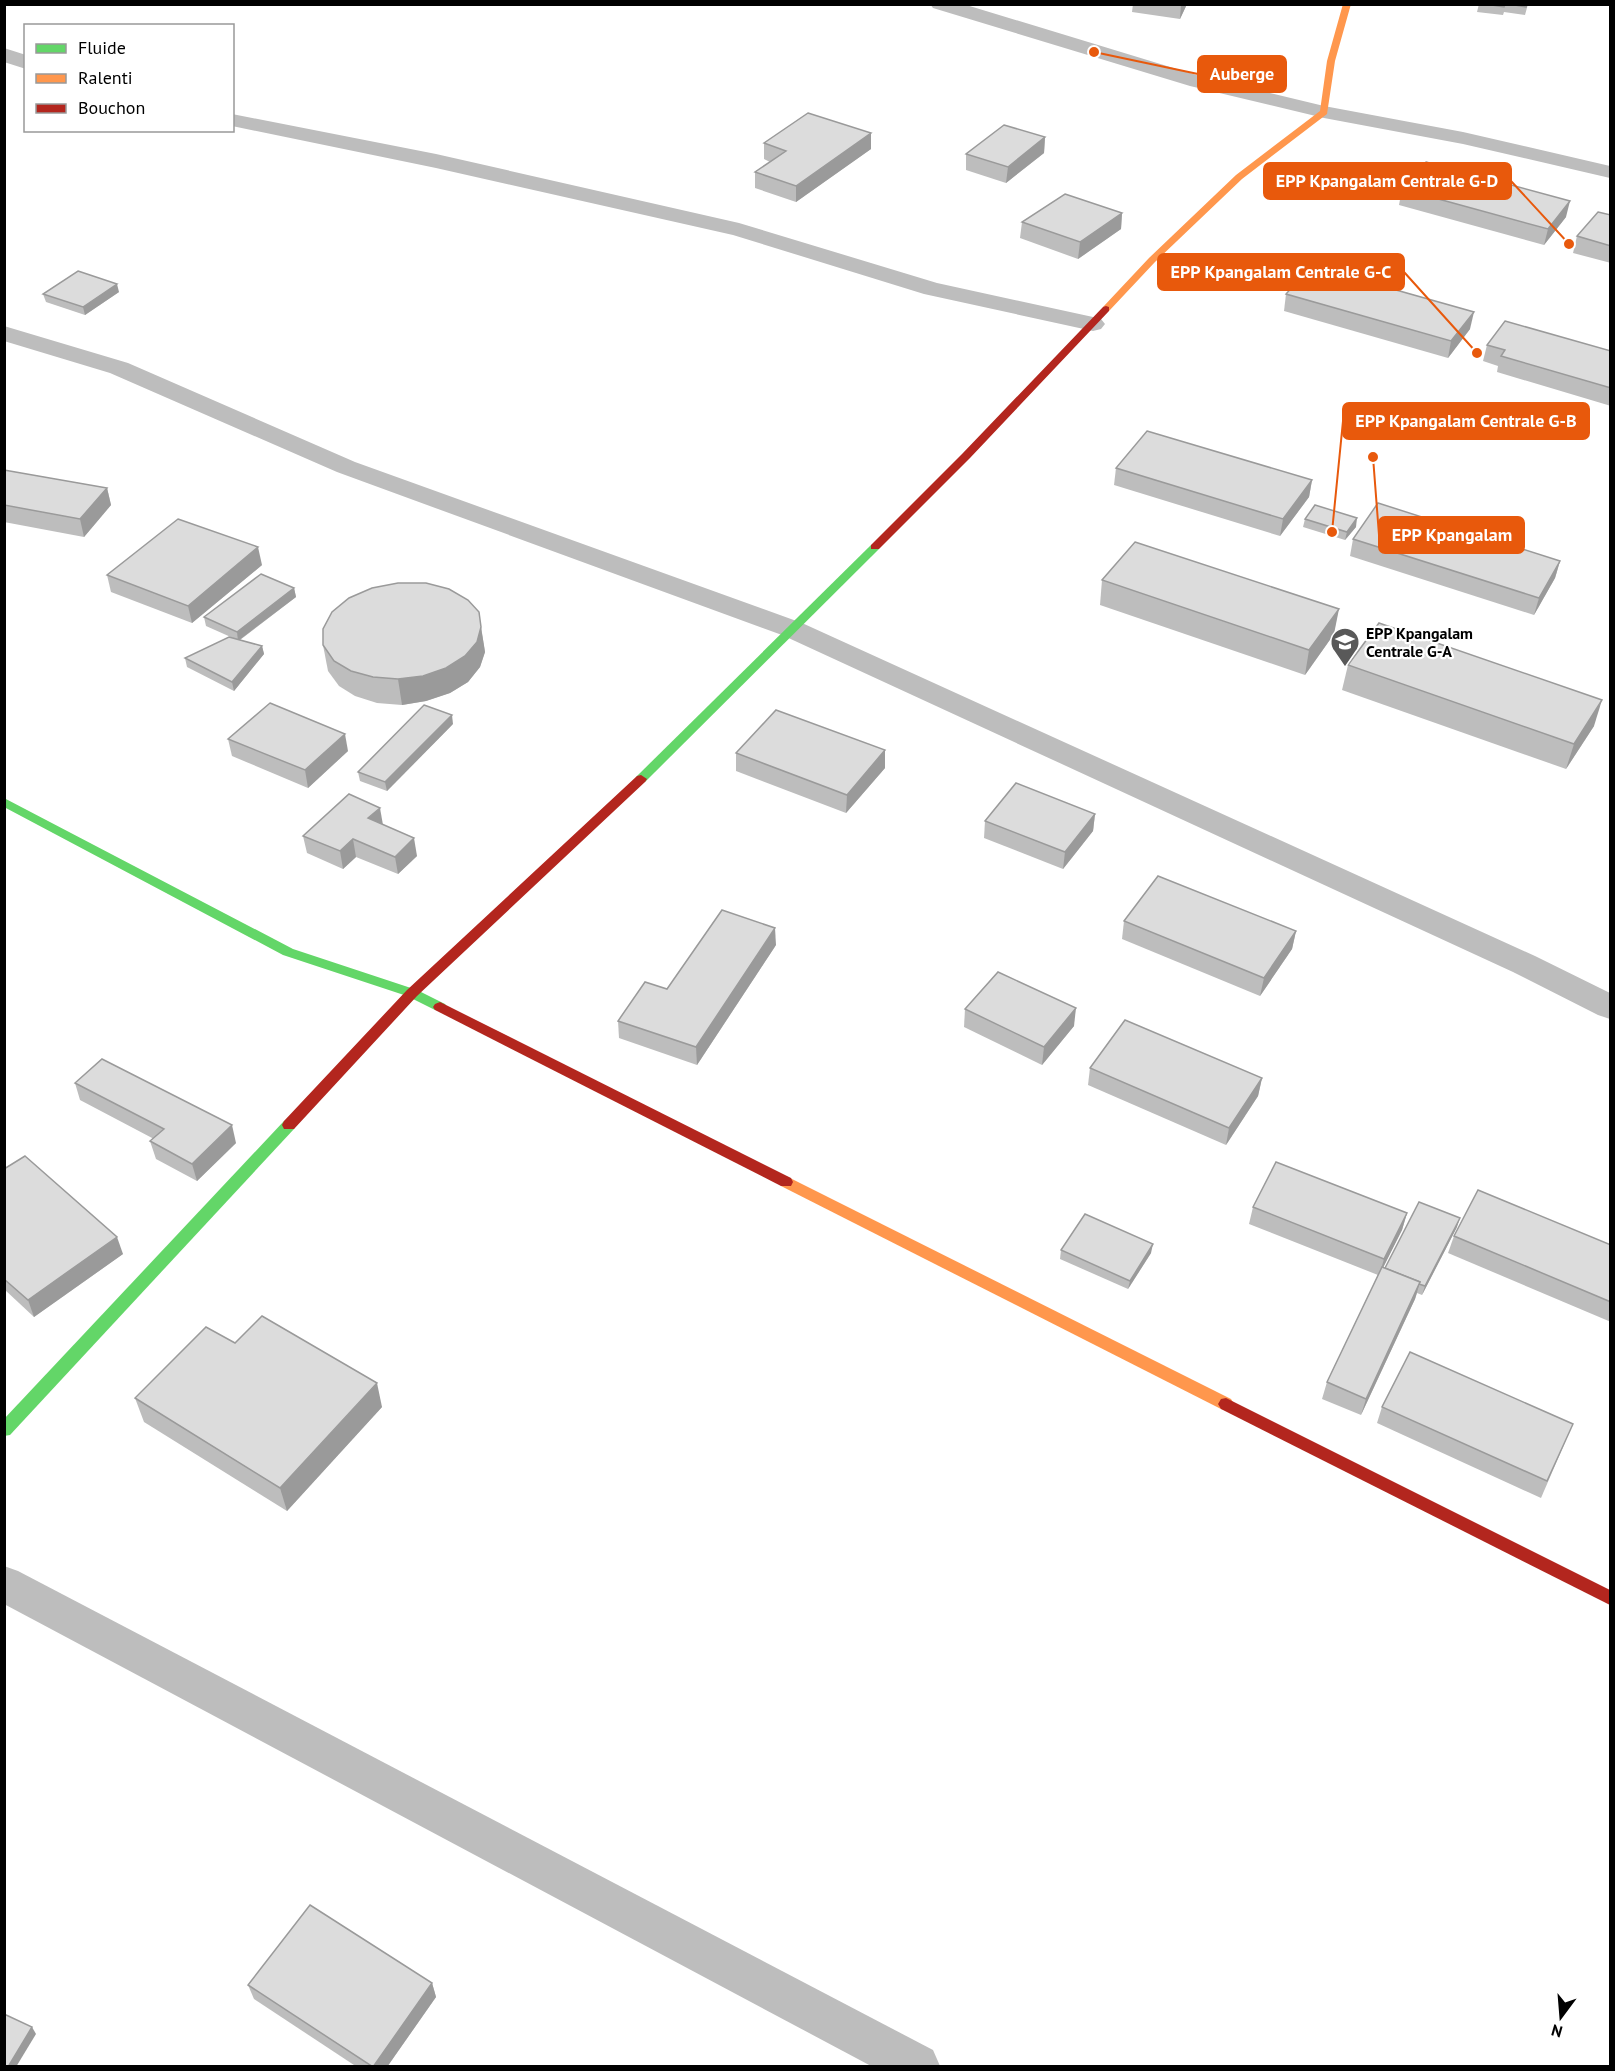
<svg xmlns="http://www.w3.org/2000/svg" width="1615" height="2071" font-family="'PT Sans',sans-serif">
  <style>
    .lines { fill: none; stroke-linecap: round; stroke-linejoin: round }
    .street { fill: #bdbdbd; fill-rule: evenodd }
    .fast { fill: #63d668; fill-rule: evenodd }
    .slow { fill: #ff974d; fill-rule: evenodd }
    .jam { fill: #b3261e; fill-rule: evenodd }
    .wall { fill: #bdbdbd }
    .shaded-wall { fill: #9a9a9a }
    .building { fill: #dcdcdc; stroke: #9a9a9a; stroke-width: 1.5 }
    .labels { text-anchor: middle; stroke-width: 4.5; stroke-linejoin: round; paint-order: stroke }
    .poi-label { font-size: 16px; font-weight: bold; fill: #000; stroke: #fff; text-anchor: start }
    .leader { fill: none; stroke: #e8590c; stroke-width: 2 }
    .callout-dot { fill: #e8590c; stroke: #fff; stroke-width: 2 }
    .callout { fill: #e8590c; stroke: #e8590c; stroke-width: 2 }
    .callout-label { font-size: 18px; text-anchor: middle; font-weight: bold; fill: #fff }
  </style>
  <rect width="100%" height="100%" fill="#fff"/>
  <g class="lines">
    <!-- street -->
    <g class="street">
      <polygon points="930,4 963,4 1203,77 1324,106 1463,132 1610,166 1610,178 1463,144 1324,118 1190,86 933,8"/>
      <polygon points="4,48 26,55 26,69 4,62"/>
      <polygon points="232,114 436,154 739,223 937,283 1093,317 1101,319 1105,324 1101,329 1093,331 924,294 733,235 436,168 232,126"/>
      <polygon points="4,326 128,363 355,462 802,623 1535,956 1610,993 1610,1019 1598,1015 1513,972 782,635 337,472 110,373 4,341"/>
      <polygon points="4,1566 18,1571 933,2050 940,2066 871,2066 4,1604"/>
    </g>
    <!-- fast -->
    <g class="fast">
      <polygon points="875,544 879,545 879,549 645,782 637,782 635,779 637,776 871,545"/>
      <polygon points="4,798 293,949 417,990 445,1004 447,1007 445,1010 435,1010 407,996 283,955 4,807"/>
      <polygon points="289,1120 294,1121 296,1125 294,1129 10,1435 4,1436 4,1419 284,1121"/>
    </g>
    <!-- slow -->
    <g class="slow">
      <polygon points="1343,4 1351,4 1335,61 1327,114 1242,179 1155,262 1109,311 1103,311 1103,307 1149,258 1236,175 1320,111 1327,61"/>
      <polygon points="786,1176 1231,1399 1234,1404 1231,1409 1226,1410 1221,1409 781,1186 779,1182 781,1178"/>
    </g>
    <!-- jam -->
    <g class="jam">
      <polygon points="1106,306 1109,307 1109,311 970,458 879,549 871,549 871,545 962,454 1103,307"/>
      <polygon points="641,775 647,779 645,782 417,996 294,1129 284,1129 282,1125 284,1121 407,990 637,776"/>
      <polygon points="440,1002 791,1178 793,1182 791,1186 781,1186 435,1010 433,1007 435,1004"/>
      <polygon points="1226,1398 1610,1590 1610,1605 1221,1409 1218,1404 1221,1399"/>
    </g>
  </g>
  <!-- wall -->
  <g class="wall">
    <polygon points="1133,4 1187,4 1180,19 1132,12"/>
    <polygon points="1479,4 1528,4 1525,15 1504,12 1503,15 1477,12"/>
    <polygon points="1045,137 1044,153 1006,183 966,170 966,154"/>
    <polygon points="764,143 871,149 796,202 755,188 755,172 770,162 764,159"/>
    <polygon points="1402,189 1566,217 1544,245 1399,205"/>
    <polygon points="1122,213 1121,229 1078,259 1020,238 1022,222"/>
    <polygon points="1611,215 1611,263 1573,253 1577,236"/>
    <polygon points="119,292 85,315 46,302 43,294"/>
    <polygon points="1286,294 1470,329 1448,358 1284,311"/>
    <polygon points="1487,345 1611,351 1611,406 1497,372 1498,366 1483,361"/>
    <polygon points="1116,468 1312,480 1309,497 1280,536 1114,485"/>
    <polygon points="4,470 107,488 111,505 84,537 4,522"/>
    <polygon points="1305,519 1356,527 1345,540 1303,527"/>
    <polygon points="1353,539 1560,561 1555,578 1534,615 1350,556"/>
    <polygon points="262,565 192,623 111,592 107,575"/>
    <polygon points="1102,580 1334,634 1305,675 1100,605"/>
    <polygon points="294,588 296,597 240,640 262,646 264,654 234,691 187,667 185,658 233,638 206,626 204,617"/>
    <polygon points="481,627 485,652 480,667 468,682 450,693 426,701 402,705 377,703 355,696 339,686 328,671 323,645"/>
    <polygon points="1348,665 1594,726 1566,769 1342,690"/>
    <polygon points="453,724 387,791 360,781 358,772"/>
    <polygon points="228,739 348,751 308,788 232,756"/>
    <polygon points="736,753 885,768 846,813 736,771"/>
    <polygon points="1095,814 1093,831 1063,869 984,838 985,821"/>
    <polygon points="383,825 417,856 398,874 356,857 343,869 307,853 303,836"/>
    <polygon points="1124,921 1296,931 1292,949 1260,996 1122,939"/>
    <polygon points="776,945 697,1065 619,1038 618,1021"/>
    <polygon points="965,1009 1074,1026 1042,1065 964,1027"/>
    <polygon points="1090,1068 1262,1078 1258,1096 1226,1145 1088,1085"/>
    <polygon points="75,1083 236,1143 197,1181 156,1159 150,1141 154,1139 80,1100"/>
    <polygon points="4,1169 123,1254 34,1317 4,1289"/>
    <polygon points="1253,1207 1407,1213 1402,1230 1383,1267 1385,1268 1457,1227 1422,1295 1417,1293 1415,1299 1361,1415 1322,1399 1327,1382 1378,1275 1249,1224"/>
    <polygon points="1454,1236 1611,1245 1611,1322 1448,1253"/>
    <polygon points="1061,1250 1151,1253 1128,1289 1060,1259"/>
    <polygon points="235,1343 382,1407 287,1511 144,1422 135,1398"/>
    <polygon points="1382,1407 1566,1440 1541,1498 1377,1423"/>
    <polygon points="432,1983 436,1997 387,2067 357,2067 254,1999 248,1985"/>
  </g>
  <!-- shaded-wall -->
  <g class="shaded-wall">
    <polygon points="1181,4 1187,4 1180,19"/>
    <polygon points="871,133 871,149 796,202 796,186"/>
    <polygon points="1045,137 1044,153 1006,183 1008,167"/>
    <polygon points="1570,201 1566,217 1544,245 1548,229"/>
    <polygon points="1122,213 1121,229 1078,259 1080,242"/>
    <polygon points="117,284 119,292 85,315 83,307"/>
    <polygon points="1474,312 1470,329 1448,358 1451,341"/>
    <polygon points="1312,480 1309,497 1280,536 1283,519"/>
    <polygon points="107,488 111,505 84,537 80,519"/>
    <polygon points="1357,518 1356,527 1345,540 1347,532"/>
    <polygon points="258,547 262,565 192,623 188,606"/>
    <polygon points="1560,561 1555,578 1534,615 1539,598"/>
    <polygon points="294,588 296,597 238,641 237,632"/>
    <polygon points="1339,609 1334,634 1305,675 1309,650"/>
    <polygon points="481,627 485,652 480,667 468,682 450,693 426,701 402,705 398,679"/>
    <polygon points="262,646 264,654 234,691 232,682"/>
    <polygon points="1602,700 1594,726 1566,769 1574,744"/>
    <polygon points="452,715 453,724 387,791 385,782"/>
    <polygon points="345,734 348,751 308,788 305,770"/>
    <polygon points="885,750 885,768 846,813 847,795"/>
    <polygon points="380,808 383,825 368,818"/>
    <polygon points="1095,814 1093,831 1063,869 1065,852"/>
    <polygon points="414,838 417,856 398,874 395,857"/>
    <polygon points="353,839 356,857 343,869 340,851"/>
    <polygon points="775,928 776,945 697,1065 696,1047"/>
    <polygon points="1296,931 1292,949 1260,996 1264,978"/>
    <polygon points="1076,1008 1074,1026 1042,1065 1044,1047"/>
    <polygon points="1262,1078 1258,1096 1226,1145 1229,1128"/>
    <polygon points="232,1125 236,1143 197,1181 192,1164"/>
    <polygon points="1407,1213 1402,1230 1379,1276 1384,1259"/>
    <polygon points="1460,1218 1457,1227 1422,1295 1425,1286"/>
    <polygon points="117,1237 123,1254 34,1317 28,1300"/>
    <polygon points="1153,1244 1151,1253 1128,1289 1130,1281"/>
    <polygon points="1420,1282 1415,1299 1361,1415 1366,1399"/>
    <polygon points="377,1383 382,1407 287,1511 280,1488"/>
    <polygon points="432,1983 436,1997 387,2067 373,2067"/>
    <polygon points="32,2027 36,2034 16,2067 8,2067"/>
  </g>
  <!-- building -->
  <g class="building">
    <polygon points="1485,4 1505,4 1504,7"/>
    <polygon points="1509,4 1527,4 1526,7"/>
    <polygon points="808,113 871,133 796,186 755,172 786,151 764,143"/>
    <polygon points="1004,125 1045,137 1008,167 966,154"/>
    <polygon points="1426,162 1570,201 1548,229 1402,189"/>
    <polygon points="1065,194 1122,213 1080,242 1022,222"/>
    <polygon points="1598,212 1611,215 1611,246 1577,236"/>
    <polygon points="1311,266 1474,312 1451,341 1286,294"/>
    <polygon points="78,271 117,284 83,307 43,294"/>
    <polygon points="1505,321 1611,351 1611,388 1501,356 1505,350 1487,345"/>
    <polygon points="1147,431 1312,480 1283,519 1116,468"/>
    <polygon points="4,470 107,488 80,519 4,505"/>
    <polygon points="1378,503 1560,561 1539,598 1353,539"/>
    <polygon points="1315,505 1357,518 1347,532 1305,519"/>
    <polygon points="178,519 258,547 188,606 107,575"/>
    <polygon points="1135,542 1339,609 1309,650 1102,580"/>
    <polygon points="261,574 294,588 237,632 204,617"/>
    <polygon points="398,583 426,583 449,589 468,600 479,612 481,627 477,642 465,656 446,668 423,676 398,679 373,677 351,671 334,661 323,645 323,629 332,612 349,598 372,588"/>
    <polygon points="1379,623 1602,700 1574,744 1348,665"/>
    <polygon points="229,637 262,646 232,682 185,658"/>
    <polygon points="270,703 345,734 305,770 228,739"/>
    <polygon points="424,705 452,715 385,782 358,772"/>
    <polygon points="776,710 885,750 847,795 736,753"/>
    <polygon points="1016,783 1095,814 1065,852 985,821"/>
    <polygon points="349,794 380,808 368,818 414,838 395,857 353,839 340,851 303,836"/>
    <polygon points="1158,876 1296,931 1264,978 1124,921"/>
    <polygon points="722,910 775,928 696,1047 618,1021 645,982 667,989"/>
    <polygon points="998,972 1076,1008 1044,1047 965,1009"/>
    <polygon points="1125,1020 1262,1078 1229,1128 1090,1068"/>
    <polygon points="102,1059 232,1125 192,1164 150,1141 164,1129 75,1083"/>
    <polygon points="25,1156 117,1237 28,1300 4,1279 4,1169"/>
    <polygon points="1276,1162 1407,1213 1384,1259 1253,1207"/>
    <polygon points="1478,1190 1611,1245 1611,1302 1454,1236"/>
    <polygon points="1419,1202 1460,1218 1425,1286 1419,1284 1420,1282 1385,1268"/>
    <polygon points="1085,1214 1153,1244 1130,1281 1061,1250"/>
    <polygon points="1382,1267 1420,1282 1366,1399 1327,1382"/>
    <polygon points="262,1316 377,1383 280,1488 135,1398 206,1327 235,1343"/>
    <polygon points="1410,1352 1573,1424 1547,1481 1382,1407"/>
    <polygon points="310,1905 432,1983 373,2067 248,1985"/>
    <polygon points="4,2014 32,2027 8,2067 4,2067"/>
  </g>
  <!-- icons -->
  <defs>
    <g id="school-pin" transform="scale(1.5)"><path d="M0 17L-7.5 6A9.5 9.5 0 1 1 7.5 6Z" fill="#595959" stroke="#fff"/><path d="M0-5L7-2L0 1L-7-2ZM-4 1L0 2.5L4 1V4Q0 6-4 4Z" fill="#fff"/></g>
  </defs>
  <g fill-rule="evenodd">
    <use href="#school-pin" x="1345" y="642"/>
  </g>
  <g class="labels">
    <!-- poi labels -->
    <g class="poi-label">
      <text x="1366" y="639">EPP Kpangalam<tspan x="1366" dy="18">Centrale G-A</tspan></text>
    </g>
  </g>
  <!-- callouts -->
  <path class="leader" d="M1094 52L1198 74M1569 244L1511 181M1477 353L1404 272M1332 532L1343 421M1373 457L1379 535"/>
  <g class="callout-dot">
    <circle cx="1094" cy="52" r="6"/>
    <circle cx="1569" cy="244" r="6"/>
    <circle cx="1477" cy="353" r="6"/>
    <circle cx="1332" cy="532" r="6"/>
    <circle cx="1373" cy="457" r="6"/>
  </g>
  <g class="callout">
    <rect x="1198" y="56" width="88" height="36" rx="6"/>
    <rect x="1264" y="163" width="247" height="36" rx="6"/>
    <rect x="1158" y="254" width="246" height="36" rx="6"/>
    <rect x="1343" y="403" width="246" height="36" rx="6"/>
    <rect x="1379" y="517" width="145" height="36" rx="6"/>
  </g>
  <g class="callout-label">
    <text x="1242" y="80">Auberge</text>
    <text x="1387" y="187">EPP Kpangalam Centrale G-D</text>
    <text x="1281" y="278">EPP Kpangalam Centrale G-C</text>
    <text x="1466" y="427">EPP Kpangalam Centrale G-B</text>
    <text x="1452" y="541">EPP Kpangalam</text>
  </g>
  <!-- border -->
  <rect width="1615" height="2071" fill="none" stroke="#000000" stroke-width="12"/>
  <!-- legend -->
  <rect x="24" y="24" width="210" height="108" fill="#ffffff" stroke="#999999" stroke-width="1.5"/>
  <rect x="36" y="44" width="30" height="9" fill="#63d668" stroke="#999999" stroke-width="1.5"/>
  <text x="78" y="54" font-size="18" fill="#000000">Fluide</text>
  <rect x="36" y="74" width="30" height="9" fill="#ff974d" stroke="#999999" stroke-width="1.5"/>
  <text x="78" y="84" font-size="18" fill="#000000">Ralenti</text>
  <rect x="36" y="104" width="30" height="9" fill="#b3261e" stroke="#999999" stroke-width="1.5"/>
  <text x="78" y="114" font-size="18" fill="#000000">Bouchon</text>
  <!-- north arrow -->
  <g transform="translate(1561 2017) rotate(196)" stroke="#ffffff" stroke-width="4.5" paint-order="stroke">
  <path d="M0-4.5L10 22L0 15L-10 22Z" fill="#000000"/>
  <text y="-9" font-size="16" font-weight="bold" text-anchor="middle" fill="#000000">N</text>
  </g>
</svg>
